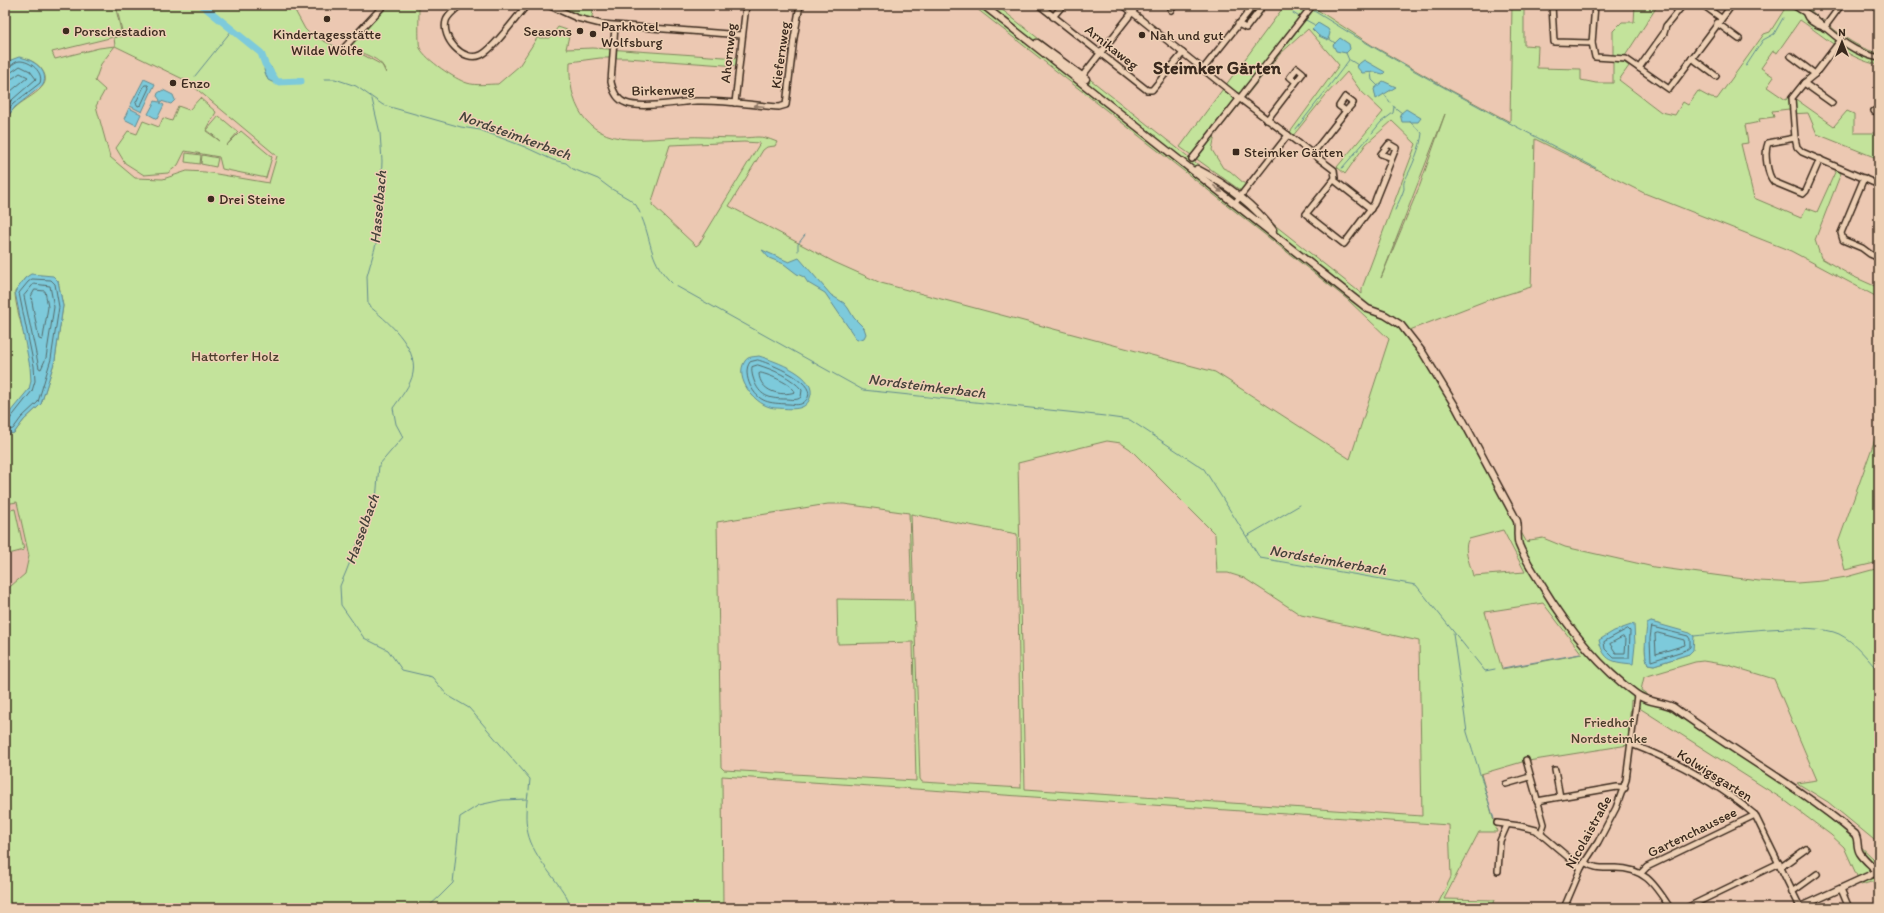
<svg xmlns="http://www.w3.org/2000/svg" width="1884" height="913" font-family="Itim,sans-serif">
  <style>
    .built { fill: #e6bcab }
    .green { fill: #c3e39b; stroke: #7f865c; fill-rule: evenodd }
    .water { fill: #7dcadb; stroke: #638a8f }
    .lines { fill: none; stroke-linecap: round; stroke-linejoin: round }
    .shore { stroke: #556a6a; stroke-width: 1 }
    .stream { stroke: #638a8f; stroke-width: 1 }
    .river { stroke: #7dcadb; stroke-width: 7 }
    .minor-casing { stroke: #3b2a1e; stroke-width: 8 }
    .tertiary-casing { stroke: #3b2a1e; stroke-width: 9 }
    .minor { stroke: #eed0b5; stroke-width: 5 }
    .tertiary { stroke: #eed0b5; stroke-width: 6 }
    .oneway { fill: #947d6a }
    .poi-dot { fill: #3b2a1e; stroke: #eed0b5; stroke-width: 1.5 }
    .labels { text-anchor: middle; stroke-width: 3; stroke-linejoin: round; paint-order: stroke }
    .poi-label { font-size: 14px; fill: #3b2a1e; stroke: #eed0b5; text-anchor: start }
    .street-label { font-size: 14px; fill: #3b2a1e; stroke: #eed0b5 }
    .park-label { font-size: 14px; fill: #493c2a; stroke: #eed0b5 }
    .water-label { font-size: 15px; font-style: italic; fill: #45423a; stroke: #eed0b5 }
    .district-label { font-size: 18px; font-weight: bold; fill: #3b2a1e; stroke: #eed0b5 }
  </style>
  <rect width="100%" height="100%" fill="#ecc8b2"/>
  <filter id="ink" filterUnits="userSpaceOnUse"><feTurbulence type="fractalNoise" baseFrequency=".025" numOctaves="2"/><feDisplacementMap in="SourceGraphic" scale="8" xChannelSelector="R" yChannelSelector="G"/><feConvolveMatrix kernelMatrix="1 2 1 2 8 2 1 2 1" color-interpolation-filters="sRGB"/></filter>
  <g filter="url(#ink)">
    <!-- built -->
    <polygon class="built" points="17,502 29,556 25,574 5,591 5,504"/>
    <!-- green -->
    <g class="green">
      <path d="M5,5h110l7,30 -70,17 3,7 44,-11 16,-2 -1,-8 9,-3 -7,-30h176l13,24 6,6 30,14h11l30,16 4,8c-5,-19 -25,-15 -34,-29v-4l35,-35h33l-1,3c0,8 -1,35 1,40 6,12 35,31 47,35 9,3 21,1 31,1l21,-18 18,-28h13l8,-11 12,4 -4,18 27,-1 146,10 -1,8 -111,-8h-27l-30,4c-2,40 14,75 59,77 17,1 35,-1 52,-2 19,-1 38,1 58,1 19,0 19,-4 38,4l-2,4 -8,1 -4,3 -34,56 105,56 47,21 334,89 135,87 39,-120 -42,-40 -375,-294h24l366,289v-6l54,-144 -24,-23 -26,23 -21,30 -8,-7 46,-55 -23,-22 -13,-18 -22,24 -33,41 -4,-2 51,-70 -31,-36 -28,25 -65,81 -3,15 11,18 7,3 16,14 -2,8 -64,-46 105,-142h25l63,41 77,44 60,32 2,-117h12v40l14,1 -1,22 44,1v11l15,3h17v-52l9,-9h12l1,-17h23l-33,51 -3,5 7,5 -10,14 42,32 14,3 8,-13 5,3 10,-14 13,7 6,1 47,-65 6,-2 14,-22 -5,-5h36l-4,6c21,16 42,37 68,42v12c-31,-6 -54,-28 -79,-45l-23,33 -4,-2 -12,17 13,9 -7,10 19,13 4,-5 44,31 13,-15 7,3v19h25v26l-62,-25 -9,-21 -18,1 -1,-5 -17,2 2,6 -15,2 1,3 -15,3 3,18 -7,1 13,54 47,20 5,-10 11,4 19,-42 5,3 -26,67 6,18 31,18 27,12v10l-88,-47 -147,-58 -109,-54 -4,148 -46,14 -83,32 29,34 96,176 3,-3 13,-2 22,9 89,20 105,14 38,2 25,-2 24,-4 33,-9v276l-51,-42 -31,-19 20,-3 -43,-101 -46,-14 -25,-4 -8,1 -51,15 -3,13c63,47 133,83 193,132 14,11 27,25 40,37l5,1v24l-8,-2 -10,3 -17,-38 -13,-12 -47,-35 -143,-91 -10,-9 -3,45 -106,17 -41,12 16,58h-18l-35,67 51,1 -3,8h-56l15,-31 -2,-52 -727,-49 1,132h-718v-317l20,-17 4,-18 -12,-54 -12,2v-69l9,-2 10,-13 17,-16 14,-44 8,-54 -5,-25 -33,-3 -10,14c0,23 24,78 14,97 -4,7 -18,23 -24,29v-298c4,-5 7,-10 12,-14 8,-7 22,-13 27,-22 8,-14 -23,-39 -39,-17zM115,46l72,35 90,75 -8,27 -64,-11 -18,-1 -24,8 -28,-1 -25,-21 -14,-51 9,-16 -10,-9 6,-17zM1445,114l-25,71 -39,93zM744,142l16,1 -61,101 -3,2 -44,-41 1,-7 17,-53zM1107,441l14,2 9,6 85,85 2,39h11l16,5 57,37 118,26 3,175 -397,-27 -7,-326zM828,504h16l65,9 3,87 -75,-1 1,45 75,-2 3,139 -192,-11 -3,-3 -4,-245zM911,514l106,20 4,254 -99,-6 -2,-3zM1503,530l22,42 -52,4c-2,-10 -11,-28 -4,-37zM1543,603l39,51 -80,15 -17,-57zM1651,622l10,3 28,29 -35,11 -6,-1c-6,-13 -1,-29 3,-42z"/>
      <polygon points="554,5 594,5 591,22"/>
      <polygon points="200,98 216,112 206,131 220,141 207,130 219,116 238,132 226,146 241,131 272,157 266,178 222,169 219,157 185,151 178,165 168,173 144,175 125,163 116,148 128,131 137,134 143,121 159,127 163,118 172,121 178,106 189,110"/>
      <polygon points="186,153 201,155 200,164 185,162"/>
      <polygon points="202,155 218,158 216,167 201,164"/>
      <polygon points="1879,428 1879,562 1845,570 1838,543"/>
      <polygon points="15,509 24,550 5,555 5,511"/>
    </g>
    <!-- water -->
    <g class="water">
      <polygon points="1318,23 1328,29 1330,33 1328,40 1319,36 1312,29"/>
      <polygon points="1340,38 1349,44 1350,49 1346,53 1336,51 1333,45"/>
      <path d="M19,57c13,2 31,13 24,28l-28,22 -10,13v-53l6,-7z"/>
      <polygon points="1364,60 1385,72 1383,74 1375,72 1362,73 1356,66"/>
      <polygon points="265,64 271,67 277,82 272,82 268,80 264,70"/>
      <polygon points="144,79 155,84 142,112 130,106"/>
      <polygon points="1383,81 1396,87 1376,99 1374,89"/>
      <polygon points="163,90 173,95 175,100 171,104 161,101 160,103 164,105 157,119 148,114 155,101 159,102 160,100 157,96 158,93"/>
      <polygon points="129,108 141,114 136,125 124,119"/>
      <polygon points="1406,109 1421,118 1418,122 1402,122 1400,114"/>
      <polygon points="762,250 789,262 799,258 831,295 844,303 848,308 854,318 864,328 866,334 864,338 857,340 825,293 808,283 804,277 797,274 784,264 769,258"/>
      <polygon points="31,274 53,276 58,281 63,306 55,360 41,404 24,420 14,433 5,435 5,418 29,389 31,381 30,367 15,292 25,278"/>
      <path d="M759,356c16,5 60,20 51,42 -5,15 -23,10 -35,10 -19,-1 -42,-30 -30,-47 3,-5 9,-4 14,-5z"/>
      <path d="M1651,622l39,11 4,3 -1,14 -4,4 -35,11 -6,-1c-5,-11 -2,-28 -1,-40z"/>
      <path d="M1634,624l1,21 -2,19c-20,-2 -29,-2 -34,-24l15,-9z"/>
    </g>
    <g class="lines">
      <!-- shore -->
      <g class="shore">
        <path d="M5,68c6,0 9,-7 15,-7 10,0 24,11 20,22l-27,21 -8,10"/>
        <polyline points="5,73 10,73 20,66 30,71 36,79 5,106"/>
        <polyline points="5,80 13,78 20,73 28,77 5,96"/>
        <polygon points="145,85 148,85 149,88 141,105 138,106 136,103"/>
        <polygon points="34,284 50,286 54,307 46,358 41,369 39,368 24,296"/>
        <polygon points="35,290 45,291 48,307 43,338 42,340 39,339 31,297"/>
        <path d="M758,360c11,3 69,25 45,43 -5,3 -10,1 -15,1 -19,-1 -29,-1 -38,-19 -3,-7 -5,-17 0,-23z"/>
        <path d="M758,365c16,5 33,12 44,25l-1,7c-4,4 -9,2 -15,2 -15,0 -25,-2 -31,-16 -2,-5 -4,-11 -3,-16z"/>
        <path d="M761,373c9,2 31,11 34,19 -15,5 -35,-1 -36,-18z"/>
        <polyline points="5,421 10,419 32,391 35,381 34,366 19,293 28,282 32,279 51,280 55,284 59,307 51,359 38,402 21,418 13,429 5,431"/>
        <polygon points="1652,627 1688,636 1690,639 1690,647 1686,650 1651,661 1650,639"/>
        <polygon points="1628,629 1630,631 1629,658 1614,658 1605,649 1604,642"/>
        <polygon points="1658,633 1684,640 1685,645 1656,654 1655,634"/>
        <polygon points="1623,637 1626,639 1625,653 1616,653 1610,644"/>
      </g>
      <!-- stream -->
      <g class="stream">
        <path d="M1314,11c91,57 186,108 282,157"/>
        <polyline points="1316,11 1318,5"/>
        <polyline points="1293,13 1301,18"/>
        <polyline points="1304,19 1315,25"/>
        <polyline points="1328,38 1335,43"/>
        <polyline points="1350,60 1358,65"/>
        <polyline points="1746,66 1763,40 1774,34 1783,18"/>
        <polyline points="1371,73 1372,80 1378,86"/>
        <polyline points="195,76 232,30"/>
        <polyline points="324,79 335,79 356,86 383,105 461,127 480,130 525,147 553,160 566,163 573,169 598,179 610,188 629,199 636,205 640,213"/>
        <polyline points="1327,89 1349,60 1346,53"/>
        <polyline points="1384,94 1390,102"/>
        <path d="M372,99l8,34 2,28 -2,51 -4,32 -9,32 1,29c18,15 50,41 45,68 -2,12 -13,25 -20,35l3,16 7,13 -24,28 -3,35 -36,86 1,19 23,33 24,12 14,20 30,7 15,18 22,13 61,71 -1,11"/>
        <polyline points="1393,106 1402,113"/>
        <polyline points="1296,129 1325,92"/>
        <polyline points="1372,133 1381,122 1393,113 1394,107"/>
        <polyline points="1342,168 1369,137"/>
        <path d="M1395,210c3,-7 7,-14 9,-21 0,-3 -1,-6 1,-9 6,-11 16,-34 17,-47l-12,-11"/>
        <path d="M642,218c11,27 7,43 30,65"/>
        <polyline points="798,251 798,244 805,235"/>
        <polyline points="676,286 863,390 1105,416"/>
        <polyline points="1108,417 1130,420 1204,469 1260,558 1416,585 1485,671 1495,669"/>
        <polyline points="1247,536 1300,505"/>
        <polyline points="1453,634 1467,732 1494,819"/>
        <path d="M1694,636c33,-3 117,-15 145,-2 16,8 28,24 40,38"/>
        <polyline points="1503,668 1580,654"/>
        <path d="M528,793c-6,38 1,53 24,83 8,11 15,19 19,32"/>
        <polyline points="440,896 453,883 460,817 479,805 502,800 527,799"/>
        <polyline points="427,908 440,896"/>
      </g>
      <!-- river -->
      <polyline class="river" points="202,5 261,53 265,64 277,82 301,81"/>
      <!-- minor casing -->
      <g class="minor-casing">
        <g id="minor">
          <path d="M460,5c-4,5 -12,9 -14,16 -5,17 17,42 35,34 12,-5 36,-39 46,-50"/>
          <polyline points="548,5 577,18 601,24 741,35"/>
          <polyline points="1039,5 1147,90 1152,90 1183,53"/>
          <polyline points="1123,5 1235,95 1334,170 1335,178 1306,214 1344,244 1374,204 1376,198 1396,148 1389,144 1381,154 1392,158"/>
          <polyline points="1552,5 1554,42 1592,43"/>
          <polyline points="1595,5 1592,43 1595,57 1626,59 1669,89 1732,5"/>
          <polyline points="1703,5 1721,18"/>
          <path d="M1793,5c9,6 18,10 26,17 18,16 35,31 60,36"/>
          <polyline points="1171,10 1175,5"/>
          <path d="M1806,14c2,7 11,11 17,13"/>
          <polyline points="1053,17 1063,5"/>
          <polyline points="1717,23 1739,39"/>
          <path d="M615,26l-4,56c2,9 6,18 15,21 15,6 53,-1 70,-2 28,-1 56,4 83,6l7,-2 8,-67 6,-33"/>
          <polyline points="1824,28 1841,5"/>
          <polyline points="1840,41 1815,74 1804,83 1792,98 1795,138 1797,147 1802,152 1879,185"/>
          <polyline points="342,50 384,5"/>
          <polyline points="1791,56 1815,74"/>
          <polyline points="1692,58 1716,76"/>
          <polyline points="1639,68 1664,33 1666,26 1683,5"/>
          <polyline points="1203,69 1254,5 1260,10 1246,28 1238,24"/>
          <polyline points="1080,79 1138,5"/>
          <polyline points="1804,83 1832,103"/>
          <polyline points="735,103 746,5"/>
          <polyline points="1874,111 1879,109"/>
          <polyline points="1267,120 1303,73 1297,68 1290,77 1296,82"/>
          <path d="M1795,138l-27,5c-4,9 -1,32 6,39l29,12 3,-3 14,-32"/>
          <polyline points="1313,153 1346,111 1353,103 1345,97 1339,106 1346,111"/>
          <polyline points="1192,159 1312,6"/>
          <polyline points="1864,178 1841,233 1843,240 1862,248 1870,254 1879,258"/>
          <polyline points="1334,180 1371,209"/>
          <polyline points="1235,203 1288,135"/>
          <path d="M1631,744c44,17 88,40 124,71l45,92"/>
          <polyline points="1526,760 1544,824 1541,833"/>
          <polyline points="1555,770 1560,797"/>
          <polyline points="1506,784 1530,777"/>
          <polyline points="1537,801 1617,787 1625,788"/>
          <polyline points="1497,823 1520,826 1536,830 1581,868"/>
          <path d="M1584,862c11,7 17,6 29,6 32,-1 42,17 57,40"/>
          <polyline points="1781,867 1806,849"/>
          <polyline points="1498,871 1500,841 1507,825"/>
          <polyline points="1641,873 1647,867 1755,815"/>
          <polyline points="1841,889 1849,908"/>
          <polyline points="1792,892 1817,874"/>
          <polyline points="1564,908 1581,868 1598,842 1616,808 1626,780 1637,695"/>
          <polyline points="1686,908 1779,863"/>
        </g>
      </g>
      <!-- tertiary casing -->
      <g class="tertiary-casing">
        <g id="tertiary">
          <path d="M983,5l385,304 17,6 16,10 22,28 34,56 60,112c2,8 -1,15 2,24 5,13 15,27 22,39 25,41 56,82 95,110 12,9 24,7 37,13 60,44 125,79 182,127 4,6 1,13 5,19 5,8 13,13 19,20"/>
          <polyline points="1037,43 1086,79"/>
          <path d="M1197,169c29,15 56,35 76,61"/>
          <polyline points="1798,908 1879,871"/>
        </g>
      </g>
      <!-- minor -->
      <use href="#minor" class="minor"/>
      <!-- tertiary -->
      <use href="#tertiary" class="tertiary"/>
    </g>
    <!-- one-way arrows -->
    <defs><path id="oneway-solid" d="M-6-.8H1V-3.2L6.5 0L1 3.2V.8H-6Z"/></defs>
    <g class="oneway">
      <use href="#oneway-solid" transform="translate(759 106) rotate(-175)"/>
      <use href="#oneway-solid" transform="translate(1218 189) rotate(38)"/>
    </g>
  </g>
  <!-- markers -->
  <g class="poi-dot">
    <circle cx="327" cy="19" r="4"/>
    <circle cx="66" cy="31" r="4"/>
    <circle cx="580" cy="31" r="4"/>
    <circle cx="593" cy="34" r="4"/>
    <circle cx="1142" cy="35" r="4"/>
    <circle cx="173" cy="83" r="4"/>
    <rect x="1232" y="148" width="8" height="8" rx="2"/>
    <circle cx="211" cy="199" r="4"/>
  </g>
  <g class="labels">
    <!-- poi labels -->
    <g class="poi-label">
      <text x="601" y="31">Parkhotel<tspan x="601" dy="16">Wolfsburg</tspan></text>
      <text x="74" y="36">Porschestadion</text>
      <text x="572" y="36" text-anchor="end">Seasons</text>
      <text x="327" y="39" text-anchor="middle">Kindertagesstätte<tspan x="327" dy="16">Wilde Wölfe</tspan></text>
      <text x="1150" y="40">Nah und gut</text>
      <text x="181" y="88">Enzo</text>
      <text x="1244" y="157">Steimker Gärten</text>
      <text x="219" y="204">Drei Steine</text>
    </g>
    <!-- street labels -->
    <g class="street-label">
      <text transform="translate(1112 47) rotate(38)" y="5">Arnikaweg</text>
      <text transform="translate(728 53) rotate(-84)" y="5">Ahornweg</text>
      <text transform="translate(780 55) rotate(-82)" y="5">Kiefernweg</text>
      <text transform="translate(663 90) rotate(-1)" y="5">Birkenweg</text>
      <text transform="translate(1715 775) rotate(32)" y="5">Kolwigsgarten</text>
      <text transform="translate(1588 832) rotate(-61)" y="5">Nicolaistraße</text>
      <text transform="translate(1692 832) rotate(-26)" y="5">Gartenchaussee</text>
    </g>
    <!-- park labels -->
    <g class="park-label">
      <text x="235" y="361">Hattorfer Holz</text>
      <text x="1609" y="727">Friedhof<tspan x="1609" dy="16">Nordsteimke</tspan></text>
    </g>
    <!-- water labels -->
    <g class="water-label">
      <text transform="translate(515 135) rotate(20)" y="5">Nordsteimkerbach</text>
      <text transform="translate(378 207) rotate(-85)" y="5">Hasselbach</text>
      <text transform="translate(927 386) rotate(7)" y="5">Nordsteimkerbach</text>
      <text transform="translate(362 529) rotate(-70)" y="5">Hasselbach</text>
      <text transform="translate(1328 560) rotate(10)" y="5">Nordsteimkerbach</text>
    </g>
    <!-- district labels -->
    <g class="district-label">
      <text x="1217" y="74">Steimker Gärten</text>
    </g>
  </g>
  <!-- margin -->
  <rect width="1884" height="913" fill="none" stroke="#eed0b5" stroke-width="20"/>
  <rect x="10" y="10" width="1864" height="893" fill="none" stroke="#3b2a1e" stroke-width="1.5" filter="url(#ink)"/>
  <!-- north arrow -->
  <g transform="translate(1842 42)" stroke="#eed0b5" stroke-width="3" paint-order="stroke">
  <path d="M0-3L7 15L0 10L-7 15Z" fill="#3b2a1e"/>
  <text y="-6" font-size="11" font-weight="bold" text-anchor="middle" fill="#3b2a1e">N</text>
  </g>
</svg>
